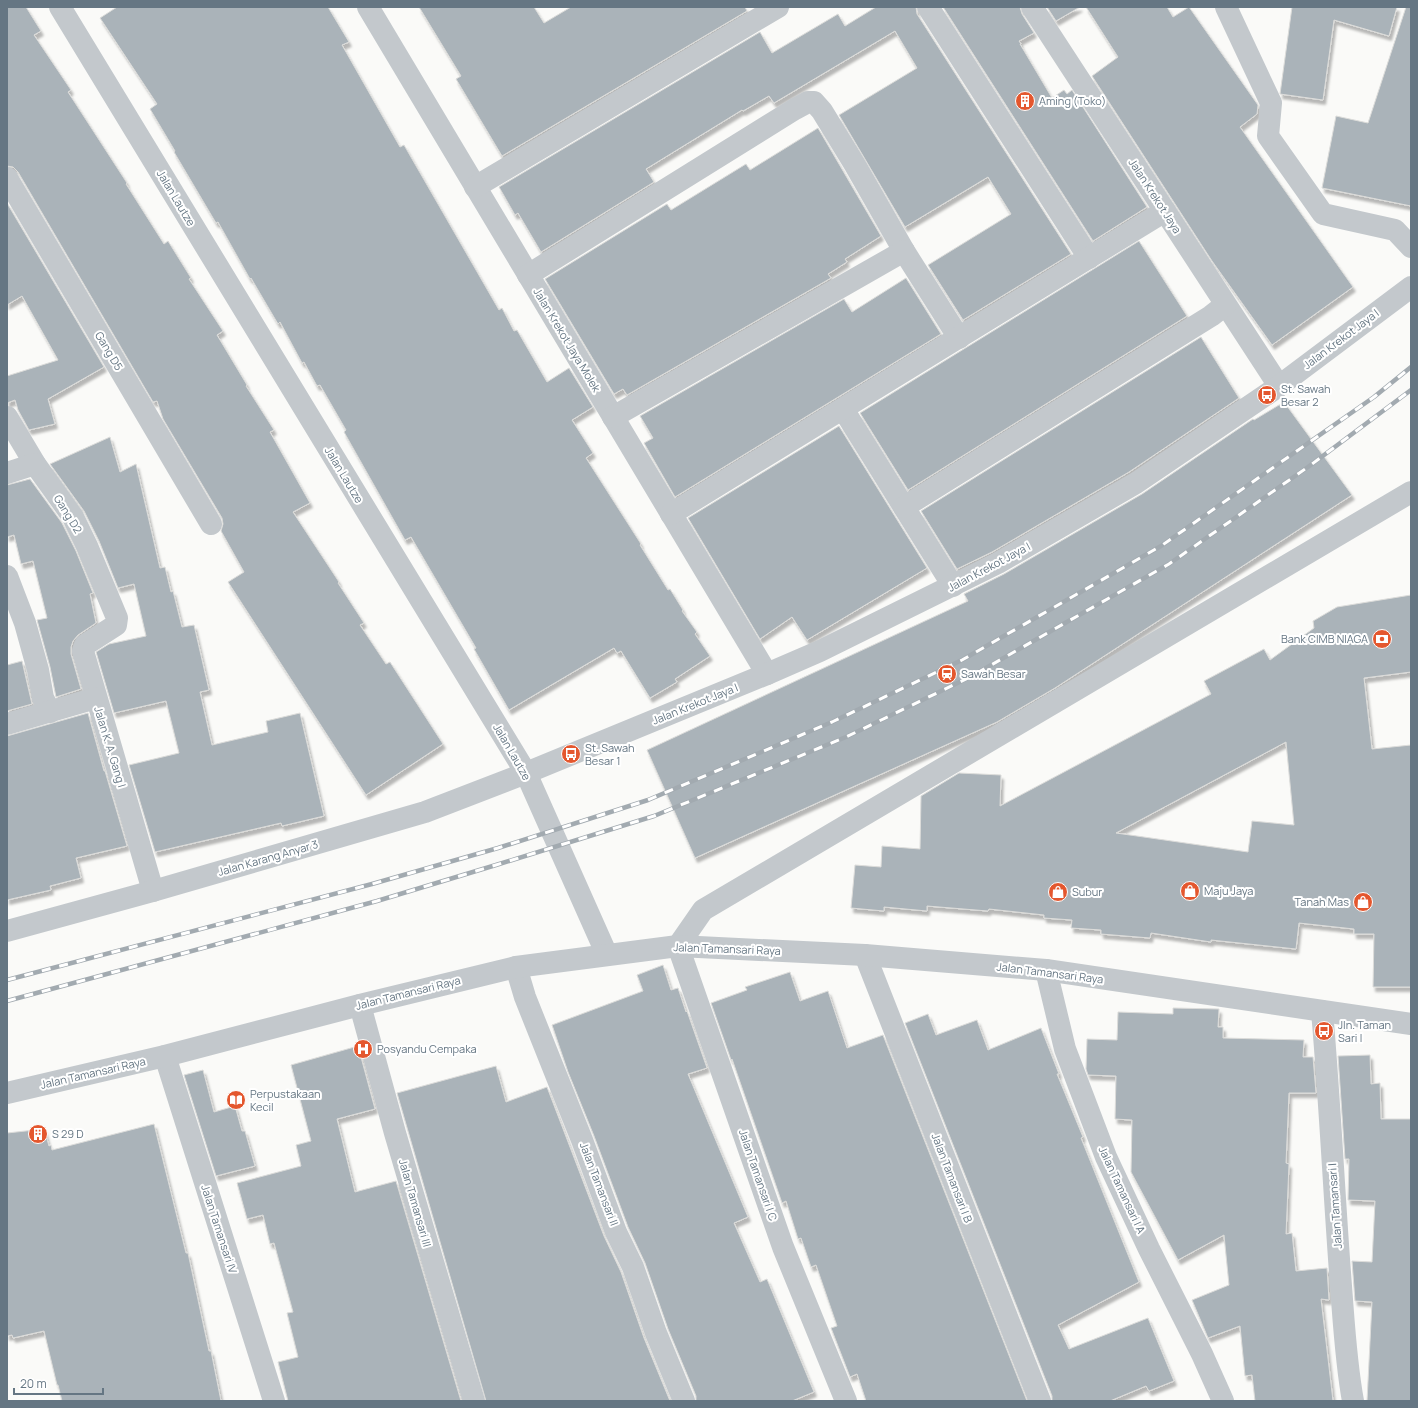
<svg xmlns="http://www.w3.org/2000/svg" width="1418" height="1408" font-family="Manrope,sans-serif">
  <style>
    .building { fill: #aab3b9; stroke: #dcdcda; fill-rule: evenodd; filter: url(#shadow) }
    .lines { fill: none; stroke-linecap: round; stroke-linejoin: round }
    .minor { stroke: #c3c8cc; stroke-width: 22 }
    .rail-casing { stroke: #a2aab0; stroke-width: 4.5 }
    .rail { stroke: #fff; stroke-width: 3; stroke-dasharray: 9; stroke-linecap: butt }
    .labels { text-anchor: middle; stroke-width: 4; stroke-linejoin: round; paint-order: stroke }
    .poi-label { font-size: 11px; fill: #657683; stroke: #fff; text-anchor: start }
    .street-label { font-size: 11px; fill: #657683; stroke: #fff }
  </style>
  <defs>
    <filter id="shadow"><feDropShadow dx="2.5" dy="4.5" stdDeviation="1" flood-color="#0004"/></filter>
  </defs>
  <rect width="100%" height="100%" fill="#fafaf8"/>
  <!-- building -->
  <g class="building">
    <polygon points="7,7 26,7 41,31 34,35 71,90 68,92 127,183 126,184 164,244 168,241 191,278 189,279 223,331 217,335 247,385 246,386 274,430 270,432 310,503 293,512 339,582 338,583 364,623 360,625 386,664 390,662 443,744 366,795 228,582 244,572 221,531 223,524 222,518 163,419 157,401 153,402 18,172 13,167 7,166"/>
    <polygon points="117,7 328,7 349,42 342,45 400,147 404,145 499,310 502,308 514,331 517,330 547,382 569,368 593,407 572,420 593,453 586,458 641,544 640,545 668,590 670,589 683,610 682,611 697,632 695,634 710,656 675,679 677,682 650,698 621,651 617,653 614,648 509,710 474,649 476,648 411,537 405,540 344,432 346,430 320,385 317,386 304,362 302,363 280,322 278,324 251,278 250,279 218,222 216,223 174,152 175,151 150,109 157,104 100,18"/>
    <polygon points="419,7 534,7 544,23 571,7 745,7 747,11 502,156 456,79 461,76"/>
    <polygon points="876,7 916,7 917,14 1071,254 963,320 928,265 1011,214 988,177 905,227 839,115 917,68 895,31 774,103 769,96 743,111 742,110 646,169 654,182 541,252 518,213 515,215 499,187 760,32 772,53 838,14 845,26"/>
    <polygon points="943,7 1020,7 1022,14 1034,33 1019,41 1021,44 1020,44 1052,98 1064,90 1067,94 1072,90 1147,207 1093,241"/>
    <polygon points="1047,7 1080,7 1056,21"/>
    <polygon points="1086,7 1167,7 1173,17 1189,7 1258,105 1257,114 1240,127 1353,287 1272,345 1212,261 1092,76 1118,57"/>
    <polygon points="1292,7 1397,7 1389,36 1334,20 1323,100 1280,94"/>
    <polygon points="1406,7 1411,7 1411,206 1322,188 1336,116 1368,123"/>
    <polygon points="818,128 881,236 845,259 847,262 828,274 831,278 627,395 623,389 614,394 545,279 667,204 671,210 746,164 750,170"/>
    <polygon points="7,203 104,367 48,399 55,424 29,430 18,410 15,400 7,403 7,376 58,360 22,296 7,305"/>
    <polygon points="1139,241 1187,316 908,490 860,413"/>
    <polygon points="906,278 941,334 675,497 644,443 653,438 640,416 844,299 852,312"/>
    <polygon points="1201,337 1239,398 1129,472 992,552 957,569 921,511"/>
    <polygon points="1284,402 1352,495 1055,688 997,722 695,858 647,750 968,601 964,594 1004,574 1142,494 1253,419 1254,420"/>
    <polygon points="839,426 927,568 807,640 792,617 760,639 688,518"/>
    <polygon points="110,437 120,472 136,464 160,568 165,567 171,592 173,591 182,627 194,625 209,690 200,692 212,745 268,732 266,721 300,713 324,816 282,826 281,823 155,852 129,765 179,753 166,701 114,713 96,652 109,644 146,636 134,584 118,588 99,541 84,511 50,464"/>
    <polygon points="30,479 62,523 76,551 93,593 90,594 96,623 78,635 73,641 71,647 71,654 81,689 56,697 50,667 37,620 47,618 33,561 21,564 14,535 7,537 7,485"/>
    <path d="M1411,595v77l-47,6 8,71 39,-4v242h-38l1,-53h-20v-5l-55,-6 -3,26 -85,-9v2l-60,-9 -1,5 -49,-4v-4l-30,-2 1,-8 -28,-2v-3l-55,-6 -1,2 -61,-5v5l-43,-4v4l-33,-3 4,-43 26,2 1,-21 38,3 1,-53 38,-23 42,2 -1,31 211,-112 -7,-13 60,-32 6,11 44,-32 -1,-7 24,-14zM1286,742l8,83 -42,-4 -4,31 -132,-19z"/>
    <polygon points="22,661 32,704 7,711 7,665"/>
    <polygon points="88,713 104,771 105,771 127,846 76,858 81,878 50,886 51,890 7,900 7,736"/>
    <polygon points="663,965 671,990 678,988 686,1012 687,1011 707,1068 688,1074 748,1217 734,1223 760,1282 767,1279 814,1392 792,1401 696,1401 696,1396 668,1329 645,1263 628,1227 594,1136 568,1072 552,1025 643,991 637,975"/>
    <polygon points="790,972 800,1001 828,991 847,1048 883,1035 1027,1401 866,1401 857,1374 850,1377 831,1328 837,1326 816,1265 811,1267 801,1238 798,1239 786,1201 782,1203 732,1059 731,1060 711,1003 747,990 745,987"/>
    <polygon points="1173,1008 1219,1009 1218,1027 1223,1027 1223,1038 1304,1040 1303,1057 1313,1057 1316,1093 1289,1093 1286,1163 1289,1164 1286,1234 1292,1233 1296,1271 1327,1268 1329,1300 1321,1299 1333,1401 1255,1401 1252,1375 1245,1376 1240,1326 1208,1338 1192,1300 1229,1285 1224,1235 1178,1260 1131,1172 1132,1120 1115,1119 1116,1076 1088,1075 1086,1069 1087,1039 1117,1040 1118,1012 1173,1014"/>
    <polygon points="928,1014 936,1035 977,1020 988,1050 1041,1028 1059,1074 1057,1074 1083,1137 1081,1138 1139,1282 1058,1325 1069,1349 1148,1318 1174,1381 1149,1391 1146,1386 1110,1401 1052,1401 1052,1396 905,1023"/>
    <polygon points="358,1046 375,1109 337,1119 355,1192 396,1181 461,1401 288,1401 278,1362 298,1357 287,1313 293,1312 274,1243 270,1244 263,1215 247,1219 237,1183 301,1166 296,1145 311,1141 291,1065"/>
    <polygon points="1370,1055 1371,1084 1380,1083 1381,1119 1411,1119 1411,1401 1367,1401 1372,1302 1355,1301 1352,1261 1372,1262 1375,1201 1348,1200 1349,1159 1345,1159 1338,1056"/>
    <polygon points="496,1066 506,1102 547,1087 604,1236 621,1272 644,1338 670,1401 486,1401 397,1093"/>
    <polygon points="203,1070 214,1112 235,1106 242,1131 245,1131 255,1166 216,1176 184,1075"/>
    <polygon points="154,1124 186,1253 188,1253 209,1351 211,1351 221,1401 62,1401 58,1385 57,1385 44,1331 13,1338 12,1335 7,1336 7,1133 44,1129 49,1146 51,1145 52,1150"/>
  </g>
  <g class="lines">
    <!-- minor -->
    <g class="minor">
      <polyline points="60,7 526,773 607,955"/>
      <polyline points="368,7 767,674"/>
      <polyline points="928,7 1089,258"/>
      <polyline points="1032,7 1279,386"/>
      <polyline points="1226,7 1271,103 1268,136 1323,214 1395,230 1411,247"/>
      <polyline points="7,178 211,524"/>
      <polyline points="475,187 778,7"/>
      <polyline points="528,275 795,109 808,102 814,102 822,111 855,165 904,251 959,338"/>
      <polyline points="843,409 953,586"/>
      <polyline points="7,417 35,464 73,517 87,546 117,618 116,625 85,645 83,651 153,891"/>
      <polyline points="613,417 904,251"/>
      <polyline points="7,473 35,464"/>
      <polyline points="904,507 1211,316 1225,305"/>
      <polyline points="671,514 1165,211"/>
      <polyline points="7,576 25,623 38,670 43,698 50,712"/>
      <polyline points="7,724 96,698"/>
      <polyline points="7,931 153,891 425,812 526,773 767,674 820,651 998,563 1136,483 1279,386 1411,287"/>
      <polyline points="678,946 703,910 1411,492"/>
      <polyline points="678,946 783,1247 846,1401"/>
      <polyline points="865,955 1040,1401"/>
      <polyline points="516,967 525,997 582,1140 616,1232 633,1267 656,1333 684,1401"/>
      <polyline points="1046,970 1065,1049 1106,1157 1149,1249 1202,1354 1223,1401"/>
      <polyline points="360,1005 395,1133 474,1401"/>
      <path d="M1322,1011c8,92 12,184 19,275 3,39 5,77 12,115"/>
      <polyline points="165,1056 274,1401"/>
      <polyline points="7,1093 165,1056 360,1005 516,967 678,946 865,955 1046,970 1411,1024"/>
    </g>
    <!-- rail casing -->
    <g class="rail-casing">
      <g id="rail">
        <polyline points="7,980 372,884 498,848 648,800 832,722 962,660 1161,546 1374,397 1411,367"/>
        <polyline points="7,1001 377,901 496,865 654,816 846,737 970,677 1169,564 1308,467 1411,390"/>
      </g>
    </g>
    <!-- rail -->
    <use href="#rail" class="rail"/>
  </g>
  <!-- icons -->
  <defs>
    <g id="building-disc" transform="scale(1)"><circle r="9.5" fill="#e4572e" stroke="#fff"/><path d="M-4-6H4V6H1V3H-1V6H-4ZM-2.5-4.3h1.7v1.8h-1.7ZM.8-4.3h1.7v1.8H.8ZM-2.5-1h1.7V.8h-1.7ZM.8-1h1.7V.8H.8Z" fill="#fff"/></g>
    <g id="bus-disc" transform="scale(1)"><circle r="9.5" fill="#e4572e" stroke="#fff"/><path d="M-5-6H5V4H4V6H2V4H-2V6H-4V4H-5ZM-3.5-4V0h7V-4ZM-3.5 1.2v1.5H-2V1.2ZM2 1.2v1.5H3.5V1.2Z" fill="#fff"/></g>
    <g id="bank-disc" transform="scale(1)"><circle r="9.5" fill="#e4572e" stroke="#fff"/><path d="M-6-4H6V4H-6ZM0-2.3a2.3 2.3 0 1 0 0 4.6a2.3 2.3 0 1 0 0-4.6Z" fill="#fff"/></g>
    <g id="station-disc" transform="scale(1)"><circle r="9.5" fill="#e4572e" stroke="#fff"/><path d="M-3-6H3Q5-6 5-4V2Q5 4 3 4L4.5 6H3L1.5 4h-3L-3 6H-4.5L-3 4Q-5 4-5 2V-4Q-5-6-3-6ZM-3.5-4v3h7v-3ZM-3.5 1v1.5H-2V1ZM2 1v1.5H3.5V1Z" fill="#fff"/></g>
    <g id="shop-disc" transform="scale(1)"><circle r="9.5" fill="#e4572e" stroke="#fff"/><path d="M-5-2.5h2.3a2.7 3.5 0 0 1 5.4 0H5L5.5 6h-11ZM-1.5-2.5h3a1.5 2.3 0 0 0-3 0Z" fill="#fff"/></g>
    <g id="hospital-disc" transform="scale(1)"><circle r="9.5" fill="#e4572e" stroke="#fff"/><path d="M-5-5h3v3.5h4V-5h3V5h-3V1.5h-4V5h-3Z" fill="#fff"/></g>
    <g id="library-disc" transform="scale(1)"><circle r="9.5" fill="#e4572e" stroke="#fff"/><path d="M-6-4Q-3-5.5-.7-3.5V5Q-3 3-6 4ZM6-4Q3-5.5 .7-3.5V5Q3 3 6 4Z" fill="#fff"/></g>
  </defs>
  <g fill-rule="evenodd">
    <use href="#building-disc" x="1025" y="101"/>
    <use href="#bus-disc" x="1267" y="395"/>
    <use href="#bank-disc" x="1382" y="639"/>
    <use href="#station-disc" x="947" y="674"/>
    <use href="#bus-disc" x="571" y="754"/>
    <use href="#shop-disc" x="1190" y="891"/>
    <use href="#shop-disc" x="1058" y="892"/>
    <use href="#shop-disc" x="1363" y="902"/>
    <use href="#bus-disc" x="1324" y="1031"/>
    <use href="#hospital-disc" x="363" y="1049"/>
    <use href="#library-disc" x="236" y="1100"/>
    <use href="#building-disc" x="38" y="1134"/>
  </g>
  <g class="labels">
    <!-- poi labels -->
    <g class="poi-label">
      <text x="1039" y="105">Aming (Toko)</text>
      <text x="1281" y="393">St. Sawah<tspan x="1281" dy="13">Besar 2</tspan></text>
      <text x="1368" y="643" text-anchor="end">Bank CIMB NIAGA</text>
      <text x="961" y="678">Sawah Besar</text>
      <text x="585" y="752">St. Sawah<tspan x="585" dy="13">Besar 1</tspan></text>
      <text x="1204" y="895">Maju Jaya</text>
      <text x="1072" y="896">Subur</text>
      <text x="1349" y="906" text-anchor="end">Tanah Mas</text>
      <text x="1338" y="1029">Jln. Taman<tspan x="1338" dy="13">Sari I</tspan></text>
      <text x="377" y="1053">Posyandu Cempaka</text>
      <text x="250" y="1098">Perpustakaan<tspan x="250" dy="13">Kecil</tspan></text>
      <text x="52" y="1138">S 29 D</text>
    </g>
    <!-- street labels -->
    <g class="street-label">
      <text transform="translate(1155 196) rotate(57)" y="4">Jalan Krekot Jaya</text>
      <text transform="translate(176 198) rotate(59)" y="4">Jalan Lautze</text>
      <text transform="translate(1341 339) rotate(-37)" y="4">Jalan Krekot Jaya I</text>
      <text transform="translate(567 340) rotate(59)" y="4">Jalan Krekot Jaya Molek</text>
      <text transform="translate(109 351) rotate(59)" y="4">Gang D5</text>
      <text transform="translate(344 475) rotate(59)" y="4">Jalan Lautze</text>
      <text transform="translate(68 514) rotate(58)" y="4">Gang D2</text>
      <text transform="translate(989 567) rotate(-28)" y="4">Jalan Krekot Jaya I</text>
      <text transform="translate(695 704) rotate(-22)" y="4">Jalan Krekot Jaya I</text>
      <text transform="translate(110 747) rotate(73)" y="4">Jalan K. A. Gang I</text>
      <text transform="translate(512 752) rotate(60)" y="4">Jalan Lautze</text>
      <text transform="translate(268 858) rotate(-16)" y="4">Jalan Karang Anyar 3</text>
      <text transform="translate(727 949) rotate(2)" y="4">Jalan Tamansari Raya</text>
      <text transform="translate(1050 973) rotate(7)" y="4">Jalan Tamansari Raya</text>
      <text transform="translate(408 993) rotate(-14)" y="4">Jalan Tamansari Raya</text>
      <text transform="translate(93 1073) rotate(-13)" y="4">Jalan Tamansari Raya</text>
      <text transform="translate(758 1175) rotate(71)" y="4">Jalan Tamansari I C</text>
      <text transform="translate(952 1178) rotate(69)" y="4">Jalan Tamansari I B</text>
      <text transform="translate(599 1184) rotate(69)" y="4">Jalan Tamansari II</text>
      <text transform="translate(1122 1190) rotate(65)" y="4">Jalan Tamansari I A</text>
      <text transform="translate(415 1203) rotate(74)" y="4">Jalan Tamansari III</text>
      <text transform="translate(1335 1206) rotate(-94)" y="4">Jalan Tamansari I</text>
      <text transform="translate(219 1229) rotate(72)" y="4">Jalan Tamansari IV</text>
    </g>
  </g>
  <!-- border -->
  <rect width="1418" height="1408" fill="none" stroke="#657683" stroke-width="16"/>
  <!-- scale -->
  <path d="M14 1388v6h89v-6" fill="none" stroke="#657683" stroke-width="2"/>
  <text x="20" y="1388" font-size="12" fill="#657683" stroke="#ffffff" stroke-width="3" paint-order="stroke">20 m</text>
</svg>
